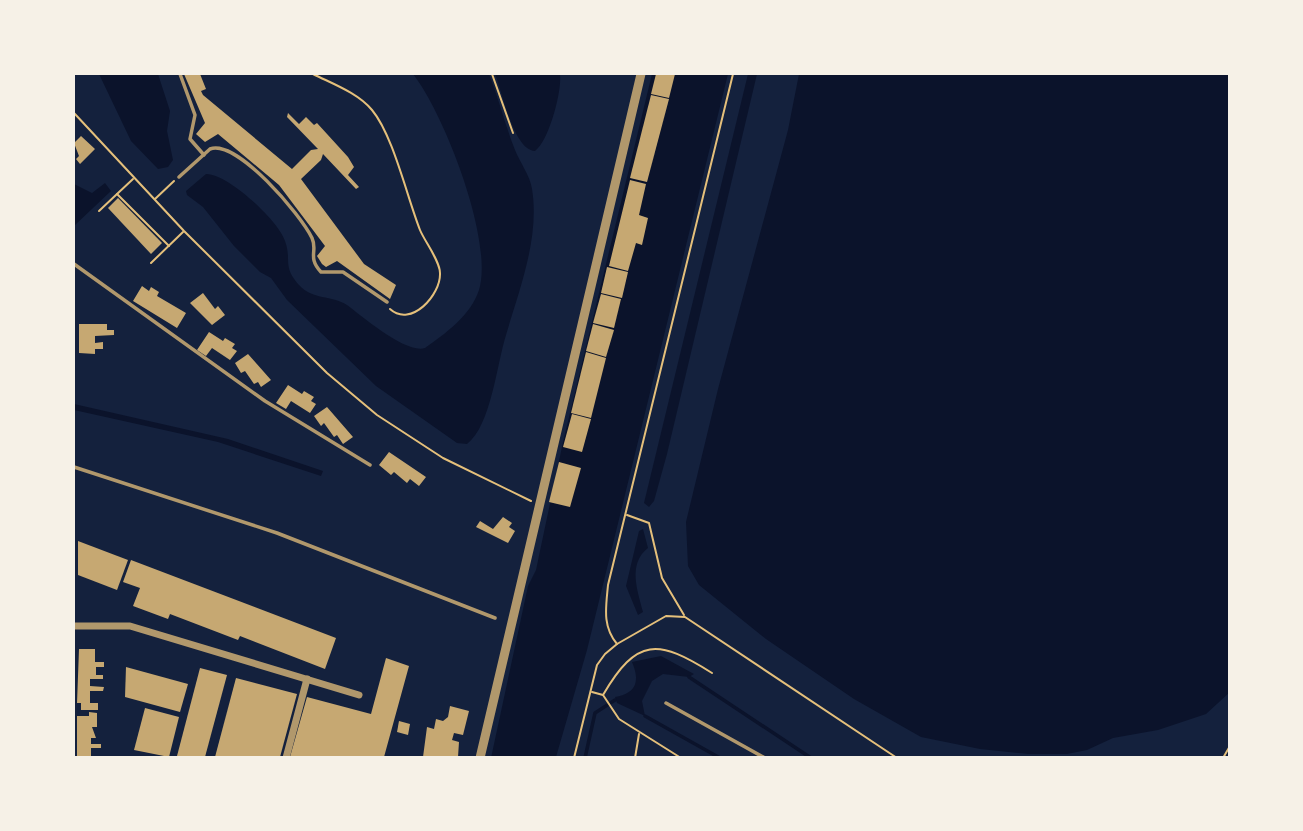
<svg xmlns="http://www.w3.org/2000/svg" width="1303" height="831" font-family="'DM Sans',sans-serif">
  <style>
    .water { fill: #0b132b }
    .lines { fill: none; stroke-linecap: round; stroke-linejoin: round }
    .stream { stroke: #0b132b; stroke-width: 3.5 }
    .building { fill: #c6a872 }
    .path { stroke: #e5c07b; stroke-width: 2 }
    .service { stroke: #b1986c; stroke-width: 3.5 }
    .minor { stroke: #b1986c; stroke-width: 7 }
    .tertiary { stroke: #b1986c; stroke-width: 9 }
  </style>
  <rect width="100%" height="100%" fill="#14213d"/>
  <!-- water -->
  <g class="water">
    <polygon points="99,74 158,74 170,111 167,131 173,160 168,167 158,169 131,141"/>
    <path d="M413,74h76c10,25 16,51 26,76 5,13 15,25 17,39 8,49 -13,101 -26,146 -9,28 -15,91 -39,109l-10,-1 -81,-57 -89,-86 -16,-22 -11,-6 -26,-26 -31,-39 -16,-12 -1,-4 20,-17c21,-1 73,47 79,67 7,19 -3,25 14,44 13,15 33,10 48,20 16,12 59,49 78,43 20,-14 46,-33 54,-58 15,-49 -35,-177 -66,-216z"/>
    <path d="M495,74l65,1c2,16 -11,66 -25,76 -21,0 -33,-60 -40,-77z"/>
    <polygon points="652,74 728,74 587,650 556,757 491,758 528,586 536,570 563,442"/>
    <polygon points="748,74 757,74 667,454 654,501 649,507 644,503"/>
    <polygon points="799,74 1229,74 1230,692 1206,714 1158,730 1113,738 1087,750 1067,754 1029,754 980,749 921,737 854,699 766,639 699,585 688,566 686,522 718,389 788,130"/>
    <polygon points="105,183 111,191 74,226 74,184 92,193"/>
    <polygon points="74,404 228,439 323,471 321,476 218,442 74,410"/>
    <path d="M643,529l5,19c-21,16 -10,44 -5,64l-5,3 -12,-29 13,-55z"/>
    <path d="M661,656l33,18 -5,3 -26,-3 -11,7 -10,20 3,15 -28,-13 -2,-6c22,-4 25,-16 17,-35z"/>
  </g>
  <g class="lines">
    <!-- stream -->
    <g class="stream">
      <polyline points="689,677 811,758"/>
      <polyline points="645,716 720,758"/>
      <polyline points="585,758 595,713 615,700"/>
    </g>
  </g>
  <!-- building -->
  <g class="building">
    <polygon points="184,74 200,74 206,89 201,91 203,95 292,169 311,150 318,149 287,117 288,113 299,124 306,117 314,125 317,123 348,157 354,167 348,175 359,187 356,189 323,154 321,160 301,179 364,264 396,285 390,299 337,261 326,267 322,264 317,256 325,246 279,185 218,134 205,142 196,134 205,123"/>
    <polygon points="656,74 675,74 669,98 651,94"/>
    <polygon points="651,95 669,99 647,182 630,178"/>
    <polygon points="81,136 95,149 80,164 76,159 79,156 74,143"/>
    <polygon points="630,180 646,184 639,215 648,218 642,245 636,243 628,271 609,266"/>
    <polygon points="118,198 162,243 151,254 108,208"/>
    <polygon points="607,267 628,272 622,298 601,293"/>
    <polygon points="142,286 149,291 151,287 159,292 157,296 186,313 177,328 133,301"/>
    <polygon points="203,293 215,309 218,306 225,315 212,325 190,303"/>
    <polygon points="601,294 621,299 614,328 593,323"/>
    <polygon points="79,324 107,324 107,330 114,330 114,335 95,336 95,343 103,342 103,349 95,349 95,354 79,353"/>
    <polygon points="593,324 614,330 606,357 586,351"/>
    <polygon points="209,332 223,341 225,338 235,344 232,348 237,351 230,360 212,348 206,356 197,350"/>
    <polygon points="586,352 606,358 591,418 571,413"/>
    <polygon points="248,354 271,380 261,387 258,382 254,384 245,371 241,373 235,363"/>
    <polygon points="288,385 302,394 304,391 314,397 311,401 316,404 310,413 291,401 286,409 276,403"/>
    <polygon points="327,407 353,437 343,444 337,435 334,437 324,423 321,426 314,416"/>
    <polygon points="572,414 591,419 582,452 563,447"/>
    <polygon points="389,452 426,477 419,486 410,479 407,483 394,472 391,475 379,465"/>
    <polygon points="559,462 581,468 570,507 549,502"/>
    <polygon points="503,517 512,523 509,527 515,531 508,543 476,527 480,521 493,529"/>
    <polygon points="78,541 128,560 117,590 78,575"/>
    <polygon points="131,560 336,638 325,669 240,636 238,640 170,614 168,619 133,606 140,588 123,582"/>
    <polygon points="79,649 95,649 95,662 104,662 104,667 96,667 96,675 103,675 103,679 90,679 90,686 104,687 103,691 90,691 90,703 98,703 98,710 81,710 81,703 77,703"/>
    <polygon points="386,658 409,666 384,757 290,757 307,697 371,714"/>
    <polygon points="126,667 188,684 180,712 125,697"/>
    <polygon points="200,668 227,675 205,757 184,757 177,756"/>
    <polygon points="236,678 297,694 280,757 215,757"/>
    <polygon points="450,706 469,711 463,735 454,733 452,740 459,742 458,757 423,757 427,727 434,729 436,719 443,721 448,717"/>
    <polygon points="145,708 179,717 169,757 134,750"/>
    <polygon points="89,712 97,713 97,727 92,727 96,738 91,738 91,744 101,744 101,748 91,748 91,757 77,757 77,716 89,716"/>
    <polygon points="399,721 410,724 408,735 397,732"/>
  </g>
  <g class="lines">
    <!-- path -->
    <g class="path">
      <path d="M313,74c20,10 45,19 59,36 21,25 35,87 48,120 5,12 20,31 20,43 1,22 -29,55 -50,36"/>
      <polyline points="492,74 513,133"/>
      <polyline points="74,113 184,231 327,373 377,415 443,458 531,501"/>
      <polyline points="117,194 133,179"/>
      <polyline points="155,199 174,181"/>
      <polyline points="99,211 117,194 169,246"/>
      <polyline points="151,263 183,232"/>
      <polyline points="627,515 649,523 662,578 684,615"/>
      <path d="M617,644c-15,-18 -11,-37 -9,-59l125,-511"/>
      <polyline points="592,692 603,695 619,719 681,758"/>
      <path d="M603,695c34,-58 55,-56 109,-22"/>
      <polyline points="574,758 597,665 605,654 617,644 666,616 685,617 897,758"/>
      <polyline points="635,758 639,734"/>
      <polyline points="1223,758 1230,746"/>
    </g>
    <!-- service -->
    <g class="service">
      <polyline points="180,74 195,115 190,139 204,155"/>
      <path d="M179,177l31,-28c27,-10 91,66 102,89 6,13 -5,19 9,34h22l44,30"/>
      <polyline points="74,264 265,401 370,465"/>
      <polyline points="74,467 277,533 495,618"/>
      <polyline points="666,703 765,758"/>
    </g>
    <!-- minor -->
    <g class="minor">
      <polyline points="74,626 130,626 359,695"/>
      <polyline points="286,758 307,679"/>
    </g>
    <!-- tertiary -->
    <polyline class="tertiary" points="480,758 641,74"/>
  </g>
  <!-- border -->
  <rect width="1303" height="831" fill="none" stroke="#f6f1e7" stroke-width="150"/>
</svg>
